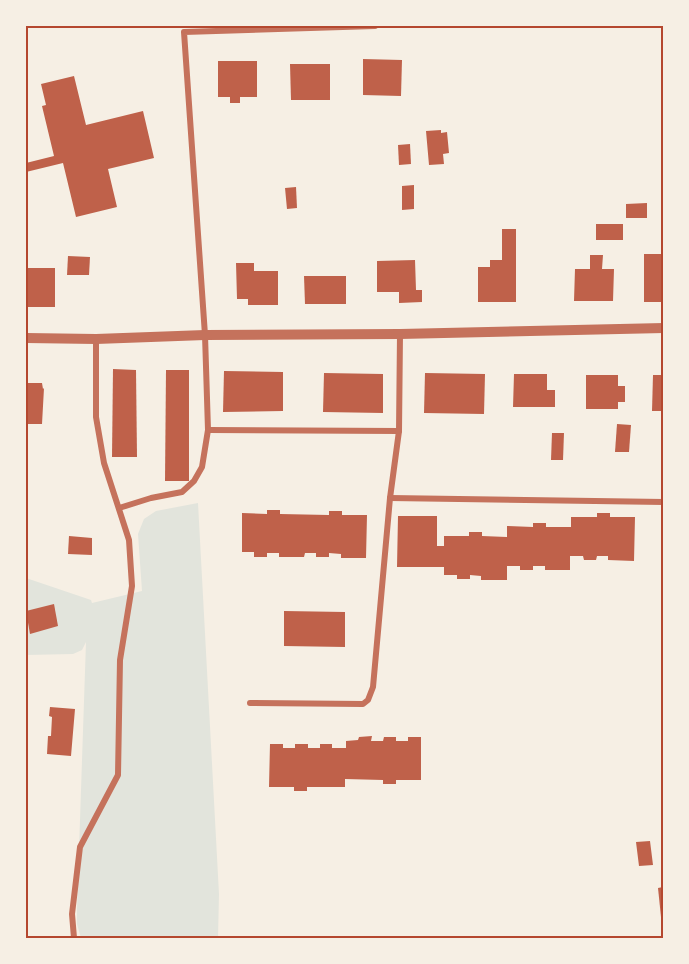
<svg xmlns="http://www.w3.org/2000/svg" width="689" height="964" font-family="Georgia,serif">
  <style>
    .green { fill: #e2e4dc }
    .building { fill: #bf614a }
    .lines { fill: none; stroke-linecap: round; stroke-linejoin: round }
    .minor { stroke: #c5725c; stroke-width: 6 }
    .tertiary { stroke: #c5725c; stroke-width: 10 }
    .neatline { fill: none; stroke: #b5482f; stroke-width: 2 }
  </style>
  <rect width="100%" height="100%" fill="#f6efe4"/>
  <!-- green -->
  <polygon class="green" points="198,503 219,894 218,938 81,938 77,924 77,909 86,642 82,650 73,654 26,655 26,578 91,600 92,603 142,591 138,534 144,519 156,511"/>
  <!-- building -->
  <g class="building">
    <polygon points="363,59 402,60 401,96 363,95"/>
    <polygon points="218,61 257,61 257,97 240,97 240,103 230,103 230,97 218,97"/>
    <polygon points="290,64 330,64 330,100 291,100"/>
    <polygon points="74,76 86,125 143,111 154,158 108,169 117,207 76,217 63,163 26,172 26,163 54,156 42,106 46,105 41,84"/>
    <polygon points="441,130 441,133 447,132 449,153 443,154 444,164 429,165 426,131"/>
    <polygon points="410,144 411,164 399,165 398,145"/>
    <polygon points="414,185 414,209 402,210 402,186"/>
    <polygon points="296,187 297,208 287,209 285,188"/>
    <polygon points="647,203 647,218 626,218 626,204"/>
    <rect x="596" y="224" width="27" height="16"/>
    <polygon points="502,229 516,229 516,302 478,302 478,267 490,267 490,260 502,260"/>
    <rect x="644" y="254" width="19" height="48"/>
    <polygon points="590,255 603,255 602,269 614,269 613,301 574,301 575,269 590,269"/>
    <polygon points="68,256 90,257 89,275 67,275"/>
    <polygon points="415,260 416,290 422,290 422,302 399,303 399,292 377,292 377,261"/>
    <polygon points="236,263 254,263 254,271 278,271 278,305 248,305 248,299 237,299"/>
    <polygon points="27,268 55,268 55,307 27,307 26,294"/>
    <polygon points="304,276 346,276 346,304 305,304"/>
    <polygon points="113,369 136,370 137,457 112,457"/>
    <polygon points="166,370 189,370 189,481 165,481"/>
    <polygon points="224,371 283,372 283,411 223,412"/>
    <polygon points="324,373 383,374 383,413 323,412"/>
    <polygon points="425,373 485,374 484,414 424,413"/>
    <polygon points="514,374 547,374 547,390 555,390 555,407 513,407"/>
    <polygon points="586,375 618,375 618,386 625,386 625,402 618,402 618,409 586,409"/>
    <polygon points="653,375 663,375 663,411 652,411"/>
    <polygon points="26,383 42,383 43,389 44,388 42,424 26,424"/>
    <polygon points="617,424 631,425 629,452 615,452"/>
    <polygon points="552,433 564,433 563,460 551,460"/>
    <polygon points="267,510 280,510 280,514 329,515 329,511 342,511 342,515 367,515 366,558 341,558 341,554 329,553 329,557 316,557 316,553 305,553 304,557 279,557 279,553 267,553 267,557 254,557 254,552 242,552 242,513 267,514"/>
    <polygon points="597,513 610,513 610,517 635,517 634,561 608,560 608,556 597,556 596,560 584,560 583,556 570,556 570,570 545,570 545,566 533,566 533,570 520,570 520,566 507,566 507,580 481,580 481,576 470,575 470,579 457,579 457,575 444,575 444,567 397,567 398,516 437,516 437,546 444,546 444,536 469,536 469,532 482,532 482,536 507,537 507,526 533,527 533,523 546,523 546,527 571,527 571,517 597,517"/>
    <polygon points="69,536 92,538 92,555 68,554"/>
    <polygon points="54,604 58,626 30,634 26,611"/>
    <polygon points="284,611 345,612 345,647 284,646"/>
    <polygon points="50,707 75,709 71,756 47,754 48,736 51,736 52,717 49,716"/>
    <polygon points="372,736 371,741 383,741 384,737 396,737 396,741 408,741 408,737 421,737 421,780 396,780 396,784 383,784 383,780 345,779 345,787 307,787 307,791 294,791 294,787 269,787 270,744 283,744 283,748 295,748 295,744 308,744 308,748 320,748 320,744 332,744 332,748 346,748 346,741 358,740 359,737"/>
    <polygon points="650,841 653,865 639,866 636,842"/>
    <polygon points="663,887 663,917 661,917 658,888"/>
  </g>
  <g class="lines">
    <!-- minor -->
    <g class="minor">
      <polyline points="208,430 399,431"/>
      <polyline points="390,498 664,502"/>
      <polyline points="119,508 151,498 182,492 194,481 202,467 208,430 205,335 184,32 375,26"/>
      <polyline points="250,703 363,704 368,700 373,687 390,498 399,431 400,334"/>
      <polyline points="74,938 72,914 80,847 118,775 120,660 132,586 129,540 104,463 96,417 96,339"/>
    </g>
    <!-- tertiary -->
    <polyline class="tertiary" points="26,338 96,339 205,335 400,334 664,328"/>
  </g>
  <!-- border -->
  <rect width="689" height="964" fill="none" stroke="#f6efe4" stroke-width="54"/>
  <rect x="27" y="27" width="635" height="910" class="neatline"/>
</svg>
